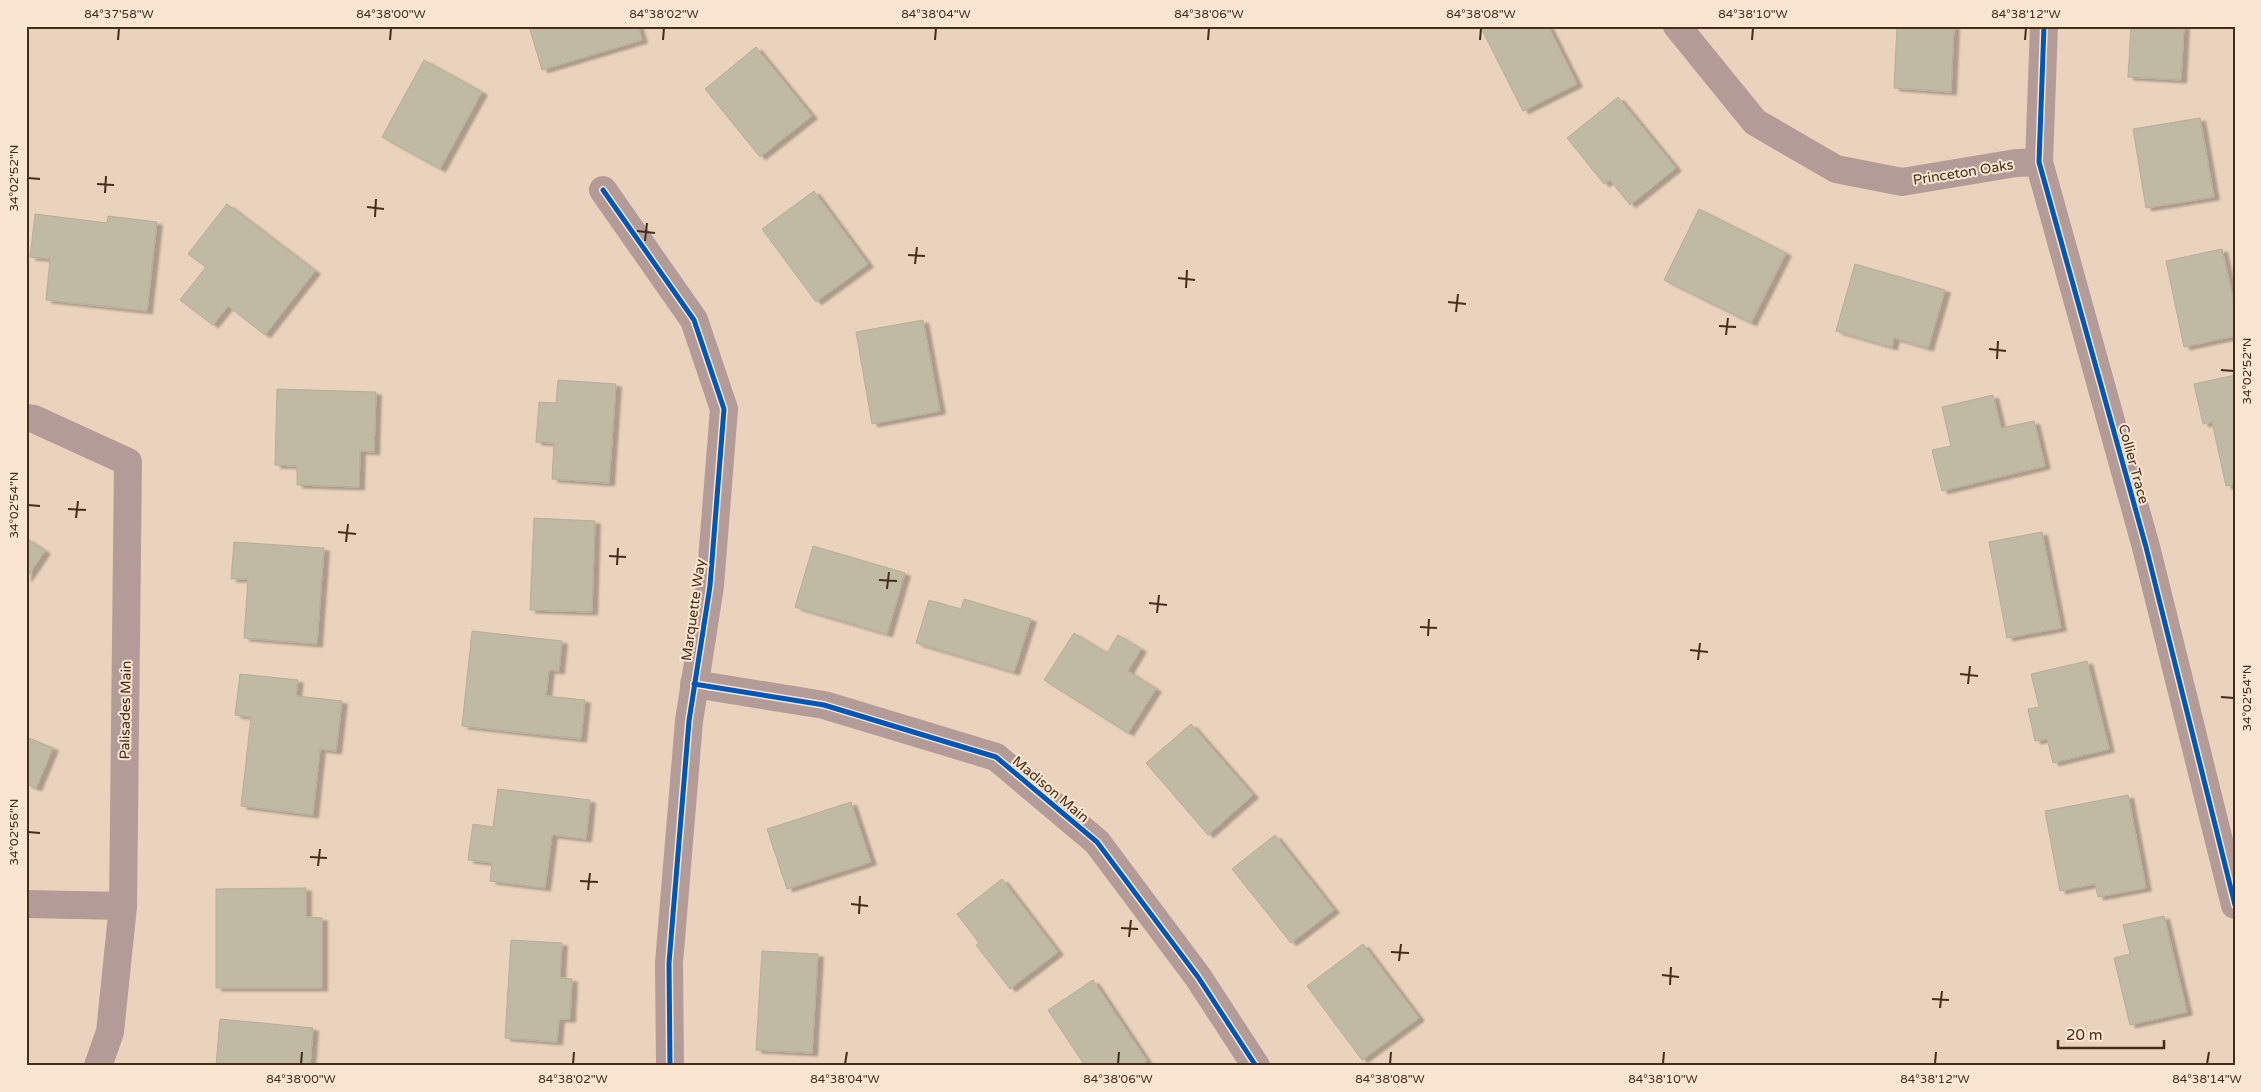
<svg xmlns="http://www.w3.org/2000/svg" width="2261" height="1092" font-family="'Varela Round',sans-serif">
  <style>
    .building { fill: #c0baa4; stroke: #b4ae98; filter: url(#shadow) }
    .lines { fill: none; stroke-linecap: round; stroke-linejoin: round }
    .minor { stroke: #b39b98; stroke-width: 28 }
    .cycleway-casing { stroke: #fae5d0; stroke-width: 8 }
    .cycleway { stroke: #0057b8; stroke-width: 5 }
    .ticks { fill: none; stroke: #422e19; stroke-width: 2 }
    .labels { text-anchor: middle; stroke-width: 4; stroke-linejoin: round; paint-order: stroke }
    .street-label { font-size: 14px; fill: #422e19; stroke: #fae5d0 }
    .neatline { fill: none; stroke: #422e19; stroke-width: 2 }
    .ticks-label { font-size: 12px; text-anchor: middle; fill: #422e19 }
  </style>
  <defs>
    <filter id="shadow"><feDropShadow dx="5.5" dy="3" stdDeviation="1" flood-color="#0004"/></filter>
  </defs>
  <rect width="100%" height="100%" fill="#ead3bd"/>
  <!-- building -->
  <g class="building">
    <polygon points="529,26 638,26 642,40 542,70"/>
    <polygon points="1480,26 1548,26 1577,84 1523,111"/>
    <polygon points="1897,26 1954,26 1951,92 1894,88"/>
    <polygon points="2131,26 2184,26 2181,80 2128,77"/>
    <polygon points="756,47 812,116 760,157 705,89"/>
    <polygon points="424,60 482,92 440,169 382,137"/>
    <polygon points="1618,97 1676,168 1630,205 1610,180 1604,184 1567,138"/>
    <polygon points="2200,118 2214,197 2146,208 2133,129"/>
    <polygon points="814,191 868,264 816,302 762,229"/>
    <polygon points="227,204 315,271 265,335 228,306 213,325 180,300 206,267 188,254"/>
    <polygon points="1699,209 1786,253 1751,323 1664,280"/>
    <polygon points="35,214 107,223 108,216 157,222 147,311 46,300 50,259 30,257"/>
    <polygon points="2222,249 2235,307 2235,336 2184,347 2166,261"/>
    <polygon points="1855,264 1945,290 1928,348 1894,338 1892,347 1836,331"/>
    <polygon points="923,320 940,411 872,424 856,332"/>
    <polygon points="2235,375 2235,484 2226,486 2212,422 2203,424 2194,384"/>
    <polygon points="558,380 616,384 609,483 552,479 554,443 536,442 539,402 556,403"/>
    <polygon points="277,389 376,392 374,452 360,451 359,487 297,485 297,466 275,465"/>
    <polygon points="1993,395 2001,428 2034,421 2045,466 1942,491 1932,450 1951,446 1942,407"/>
    <polygon points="534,518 595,521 592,612 530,610"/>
    <polygon points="2042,532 2061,628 2007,638 1989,542"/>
    <polygon points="26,538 45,551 26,579"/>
    <polygon points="234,542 324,548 317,644 244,638 248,579 231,579"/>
    <polygon points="813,546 905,573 887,634 795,607"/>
    <polygon points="964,599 1031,619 1014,672 916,643 929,600 961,609"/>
    <polygon points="472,631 562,641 559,671 549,670 546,696 585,700 581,739 462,726"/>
    <polygon points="1074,633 1107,653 1118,635 1141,649 1128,671 1156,689 1128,733 1044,680"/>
    <polygon points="2087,661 2109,749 2053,763 2047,739 2035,741 2028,709 2039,707 2031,674"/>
    <polygon points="240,674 298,680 296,696 342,701 336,751 320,749 313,815 241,806 251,717 235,715"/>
    <polygon points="1191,724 1253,795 1208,835 1146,763"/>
    <polygon points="26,737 53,748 36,788 26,784"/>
    <polygon points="498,789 590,800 586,839 552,835 545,888 490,881 492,863 468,860 473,824 493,827"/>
    <polygon points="2128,795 2146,888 2098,897 2095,884 2060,891 2045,811"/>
    <polygon points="851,802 871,862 787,889 767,829"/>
    <polygon points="1275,835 1334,910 1291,943 1232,869"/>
    <polygon points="1002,879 1058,952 1010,989 976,945 979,943 957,914"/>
    <polygon points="306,888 306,917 322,918 322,988 216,988 216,889"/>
    <polygon points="2164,916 2187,1012 2130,1025 2114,958 2130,954 2123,925"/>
    <polygon points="511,940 562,943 560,978 572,979 570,1019 559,1019 557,1042 505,1038"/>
    <polygon points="1363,944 1419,1018 1362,1060 1307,986"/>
    <polygon points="762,951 818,954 812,1053 756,1050"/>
    <polygon points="1093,980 1147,1061 1140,1066 1085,1066 1048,1010"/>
    <polygon points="220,1019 313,1028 310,1066 216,1066"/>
  </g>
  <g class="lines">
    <!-- minor -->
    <g class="minor">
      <polyline points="1677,26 1755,122 1836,169 1902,182 2016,163 2039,162"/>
      <polyline points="2044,26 2039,162 2146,547 2235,905"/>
      <polyline points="603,190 694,320 724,409 710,586 689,721 669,963 670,1066"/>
      <polyline points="26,418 34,419 128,462 123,906 110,1032 98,1066"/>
      <polyline points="694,684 824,705 996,757 1097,842 1198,977 1256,1066"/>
      <polyline points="26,904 123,906"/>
    </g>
    <!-- cycleway casing -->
    <g class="cycleway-casing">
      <g id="cycleway">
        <polyline points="2044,26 2039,162 2146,547 2235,905"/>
        <polyline points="603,190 694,320 724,409 710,586 689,721 669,963 670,1066"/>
        <polyline points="694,684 824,705 996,757 1097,842 1198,977 1256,1066"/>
      </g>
    </g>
    <!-- cycleway -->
    <use href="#cycleway" class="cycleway"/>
  </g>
  <!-- ticks -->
  <path class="ticks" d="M118,40l1,-12M390,40l1,-12M663,40l1,-12M935,40l1,-12M1208,40l1,-12M1480,40l1,-12M1752,40l1,-12M2025,40l1,-12M28,178l12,1M97,184l17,1M105,193l1,-17M367,207l17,2M375,217l1,-18M637,231l18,2M645,241l2,-18M908,255l17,1M915,264l2,-17M1178,278l17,2M1186,288l1,-18M1448,302l18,2M1456,312l2,-18M1719,326l17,1M1726,335l2,-17M1989,349l17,2M1997,359l1,-18M2221,370l13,1M28,505l12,1M68,509l18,1M76,518l2,-17M338,532l18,2M346,542l2,-18M609,556l17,1M617,565l1,-17M879,580l18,1M887,589l2,-17M1149,603l18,2M1157,613l2,-18M1420,627l17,1M1428,636l1,-17M1690,650l18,2M1698,660l2,-17M1960,674l18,2M1968,684l2,-18M2221,697l13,1M28,832l12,1M310,857l17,1M318,866l2,-17M580,881l18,1M588,890l2,-17M851,904l17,2M859,914l1,-18M1121,928l17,1M1129,937l2,-17M1391,952l18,1M1399,961l2,-17M1662,975l17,2M1670,985l1,-18M1932,999l17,1M1940,1008l2,-17M301,1064l1,-12M573,1064l1,-12M845,1064l2,-12M1118,1064l1,-12M1390,1064l1,-12M1663,1064l1,-12M1935,1064l1,-12M2207,1064l2,-12"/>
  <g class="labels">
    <!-- street labels -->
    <g class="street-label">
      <text transform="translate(1963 172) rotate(-9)" y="5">Princeton Oaks</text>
      <text transform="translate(2134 464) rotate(75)" y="5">Collier Trace</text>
      <text transform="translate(693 610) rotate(-82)" y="5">Marquette Way</text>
      <text transform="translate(125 710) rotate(-89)" y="5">Palisades Main</text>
      <text transform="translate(1051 789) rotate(40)" y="5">Madison Main</text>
    </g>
  </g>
  <!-- border -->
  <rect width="2261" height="1092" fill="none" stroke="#fae5d0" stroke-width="55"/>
  <!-- scale -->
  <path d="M2058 1040v8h106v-8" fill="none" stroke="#422e19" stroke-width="2.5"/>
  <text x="2066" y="1040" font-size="15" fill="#422e19" stroke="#fae5d0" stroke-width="4" paint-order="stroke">20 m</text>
  <rect x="28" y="28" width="2206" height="1036" class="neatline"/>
  <g class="ticks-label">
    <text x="119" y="18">84°37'58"W</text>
    <text x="391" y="18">84°38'00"W</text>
    <text x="664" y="18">84°38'02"W</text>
    <text x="936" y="18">84°38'04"W</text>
    <text x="1209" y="18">84°38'06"W</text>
    <text x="1481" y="18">84°38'08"W</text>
    <text x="1753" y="18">84°38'10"W</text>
    <text x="2026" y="18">84°38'12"W</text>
    <text transform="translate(14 178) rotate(-90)" y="4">34°02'52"N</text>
    <text transform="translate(2247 371) rotate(-90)" y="4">34°02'52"N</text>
    <text transform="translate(14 505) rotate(-90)" y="4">34°02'54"N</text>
    <text transform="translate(2247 698) rotate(-90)" y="4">34°02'54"N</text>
    <text transform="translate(14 832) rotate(-90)" y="4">34°02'56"N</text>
    <text x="301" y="1083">84°38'00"W</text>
    <text x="573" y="1083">84°38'02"W</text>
    <text x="845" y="1083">84°38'04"W</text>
    <text x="1118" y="1083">84°38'06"W</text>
    <text x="1390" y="1083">84°38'08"W</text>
    <text x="1663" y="1083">84°38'10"W</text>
    <text x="1935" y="1083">84°38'12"W</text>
    <text x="2207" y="1083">84°38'14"W</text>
  </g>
</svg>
